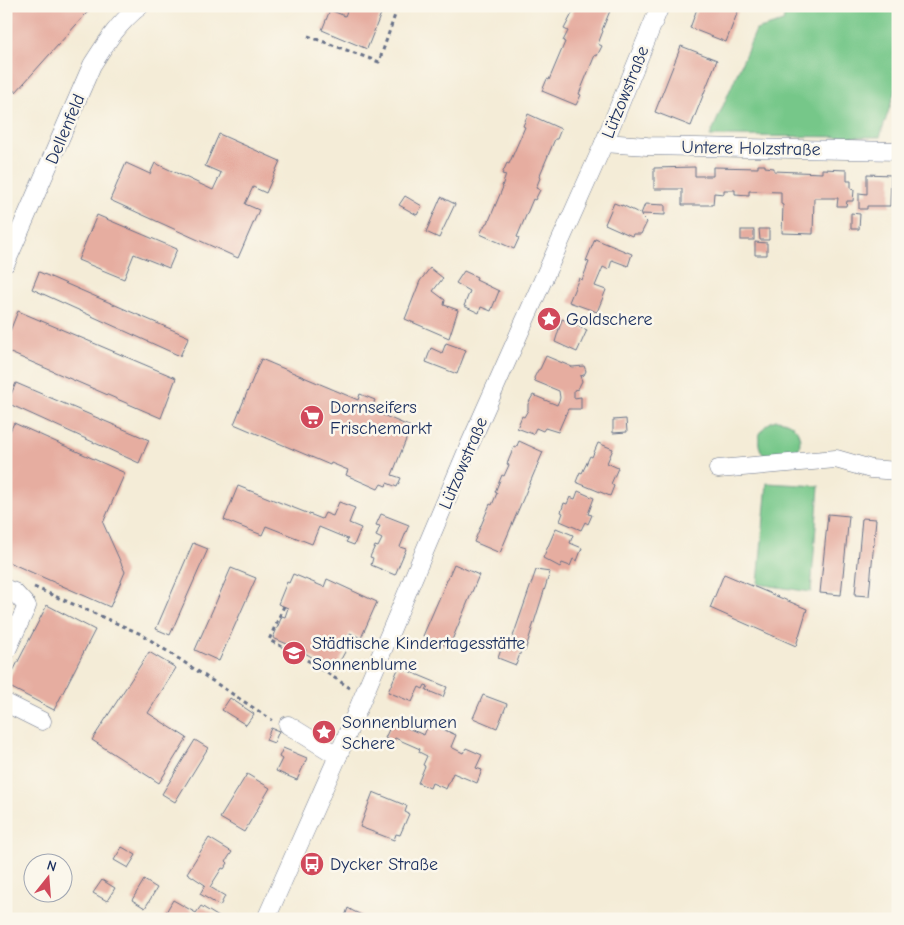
<svg xmlns="http://www.w3.org/2000/svg" width="904" height="925" font-family="'Comic Neue',sans-serif">
  <style>
    .green { fill: #76c789; stroke: #487b74 }
    .building { fill: #e6ada0 }
    .lines { fill: none; stroke-linecap: round; stroke-linejoin: round }
    .minor-casing { stroke: #677188; stroke-width: 19 }
    .path { stroke: #677188; stroke-width: 3; stroke-dasharray: 4 4; stroke-linecap: butt }
    .minor { stroke: #fff; stroke-width: 18 }
    .labels { text-anchor: middle; stroke-width: 5; stroke-linejoin: round; paint-order: stroke }
    .street-label { font-size: 18px; fill: #1b2f5e; stroke: #fbf7ec }
    .poi-label { font-size: 18px; fill: #1b2f5e; stroke: #fbf7ec; text-anchor: start }
  </style>
  <rect width="100%" height="100%" fill="#fbf7ec"/>
  <filter id="ink" filterUnits="userSpaceOnUse"><feTurbulence type="fractalNoise" baseFrequency=".02" numOctaves="2"/><feDisplacementMap in="SourceGraphic" scale="10" xChannelSelector="R" yChannelSelector="G"/><feConvolveMatrix kernelMatrix="1 2 1 2 8 2 1 2 1" color-interpolation-filters="sRGB"/></filter>
  <filter id="wash" filterUnits="userSpaceOnUse"><feTurbulence type="fractalNoise" baseFrequency=".0096" numOctaves="4" result="noise"/><feDisplacementMap in="SourceGraphic" scale="20" xChannelSelector="R" yChannelSelector="G"/><feGaussianBlur stdDeviation="1.12" result="paint"/><feColorMatrix in="noise" values="0 0 0 0 0 0 0 0 0 0 0 0 0 0 0 0 0 1.4 0 .05"/><feComposite in="paint" operator="in"/></filter>
  <g filter="url(#wash)">
    <rect width="100%" height="100%" fill="#f4ecd7"/>
    <!-- green -->
    <g class="green">
      <polygon points="786,6 898,6 898,82 880,137 710,136 756,30 783,22"/>
      <path d="M776,420c20,1 29,16 21,34l-31,4c-13,-14 -8,-32 10,-38z"/>
      <polygon points="767,483 819,486 811,592 758,584"/>
    </g>
    <g id="blocks">
      <!-- building -->
      <g class="building">
        <polygon points="6,6 93,6 16,92 6,83"/>
        <polygon points="349,6 384,6 367,49 322,30 330,10 345,16"/>
        <polygon points="576,6 612,6 602,30 603,31 598,44 602,46 597,56 595,55 579,94 581,95 576,105 542,91 547,79 549,80 565,42 563,41 568,31 564,29"/>
        <polygon points="698,6 740,6 726,42 690,28"/>
        <polygon points="681,46 717,60 691,126 655,112"/>
        <polygon points="528,114 561,129 557,139 555,139 539,177 540,178 536,188 540,190 535,200 533,199 517,237 519,238 514,249 480,234 486,223 488,223 503,187 502,186 506,175 502,174 507,163 509,164 525,127 523,126"/>
        <polygon points="219,134 280,161 266,193 253,187 245,204 259,210 238,258 110,200 126,163 150,174 155,163 213,190 221,173 205,166"/>
        <polygon points="758,165 765,165 765,167 774,168 774,171 822,173 822,169 847,170 847,181 851,181 851,189 854,190 853,201 847,201 846,206 837,206 838,198 814,198 813,234 782,233 783,205 781,204 781,192 749,191 749,195 735,194 735,190 724,190 724,194 714,193 713,205 682,205 682,189 654,189 654,168 695,167 695,176 713,176 713,167 758,168"/>
        <polygon points="867,174 891,175 890,206 867,206 867,209 859,209 859,193 867,194"/>
        <polygon points="405,196 422,206 417,215 399,205"/>
        <polygon points="441,197 455,204 439,238 426,232"/>
        <polygon points="614,203 622,206 622,205 641,214 645,204 665,205 665,215 641,214 641,216 647,222 641,234 633,234 632,236 605,224"/>
        <polygon points="851,213 860,214 859,229 851,229"/>
        <polygon points="97,215 177,249 169,268 134,254 124,279 78,260"/>
        <polygon points="759,229 769,229 769,240 760,240"/>
        <rect x="741" y="230" width="13" height="10"/>
        <polygon points="595,239 632,254 628,266 612,260 609,270 603,267 595,286 606,290 597,312 569,302 579,278 582,280 589,262 586,261"/>
        <polygon points="755,242 767,243 767,255 755,255"/>
        <polygon points="430,268 443,278 433,291 445,300 444,305 458,310 449,338 405,319 420,281"/>
        <polygon points="464,271 477,277 476,280 499,291 491,311 481,307 479,313 464,306 470,291 456,283"/>
        <polygon points="39,272 189,337 180,356 32,289"/>
        <polygon points="18,311 176,378 161,418 6,351 6,341"/>
        <polygon points="562,319 587,330 577,352 555,342"/>
        <polygon points="446,343 466,350 457,374 426,362 431,348 442,353"/>
        <polygon points="546,356 572,367 584,366 586,371 584,375 580,376 582,381 578,389 574,390 574,398 581,397 581,409 568,409 558,432 545,428 543,431 536,428 533,434 517,428 522,416 524,417 528,410 528,404 533,395 557,405 560,398 559,391 535,381 534,378 538,370 540,369"/>
        <polygon points="261,359 358,400 360,394 375,400 371,410 411,427 392,475 401,478 397,487 387,483 386,486 381,484 378,489 346,475 348,470 331,463 330,465 234,424"/>
        <polygon points="16,383 149,440 139,463 7,403"/>
        <polygon points="626,419 627,432 613,433 613,420"/>
        <polygon points="14,423 125,473 103,523 125,572 110,607 6,561 6,439"/>
        <polygon points="519,441 543,452 500,553 474,542 490,504 492,505 497,493 495,492 502,475 504,476 509,465 507,464 514,447 516,448"/>
        <polygon points="598,443 613,449 607,463 618,468 611,484 614,486 610,496 576,482 580,472 582,473 590,456 592,457"/>
        <polygon points="238,486 322,519 325,513 333,516 339,502 355,508 349,523 361,528 354,545 346,542 348,539 319,527 312,544 266,526 262,535 224,520"/>
        <polygon points="578,491 594,498 588,514 592,515 588,524 585,522 581,530 560,521 563,513 561,512 564,503 567,504 570,497 575,499"/>
        <polygon points="381,514 409,525 400,547 406,549 395,575 371,565 373,558 370,557 375,546 378,547 382,539 376,536 380,526 376,525"/>
        <polygon points="828,514 849,516 841,595 820,593"/>
        <polygon points="862,518 876,519 869,596 855,595"/>
        <polygon points="556,528 573,535 570,543 582,548 577,561 573,559 570,566 562,563 560,567 543,558"/>
        <polygon points="193,543 208,549 170,635 156,629"/>
        <polygon points="454,564 479,575 452,640 454,641 453,645 450,644 449,647 423,636"/>
        <polygon points="231,568 256,578 219,661 195,650"/>
        <polygon points="536,570 550,572 525,651 510,645"/>
        <polygon points="293,574 324,587 327,579 377,602 361,638 350,633 348,639 351,641 334,672 315,660 315,659 305,653 306,650 295,645 294,647 273,638 282,616 285,617 288,608 278,604 287,582 289,583"/>
        <polygon points="724,574 807,609 796,646 710,608"/>
        <polygon points="47,605 95,630 54,710 6,685"/>
        <polygon points="503,644 521,651 516,665 498,658"/>
        <polygon points="149,652 176,668 148,713 187,738 159,783 92,740"/>
        <polygon points="399,667 447,687 443,697 426,690 428,686 425,685 423,689 419,687 412,702 388,692"/>
        <polygon points="483,695 507,704 497,728 473,718"/>
        <polygon points="230,698 254,714 246,725 222,710"/>
        <polygon points="392,723 398,726 398,724 424,735 429,723 456,735 451,747 463,753 466,748 482,755 476,768 482,770 477,783 453,773 446,789 432,783 430,788 418,783 425,766 423,765 427,756 419,752 420,749 395,738 393,742 385,738"/>
        <polygon points="271,728 279,731 274,743 266,740"/>
        <polygon points="195,740 208,748 175,802 162,794"/>
        <polygon points="283,748 307,758 297,780 276,771 282,759 279,757"/>
        <polygon points="247,774 270,788 244,832 220,818"/>
        <polygon points="373,792 407,806 405,812 409,814 400,835 396,834 394,840 360,827"/>
        <polygon points="209,838 232,852 226,861 228,863 224,869 222,868 210,887 225,896 220,906 200,894 205,885 187,873"/>
        <polygon points="122,847 136,855 128,868 114,860"/>
        <polygon points="102,880 115,888 107,901 93,893"/>
        <polygon points="144,880 157,888 145,908 132,900"/>
        <polygon points="173,900 196,913 201,906 222,919 162,919"/>
        <polygon points="348,908 353,911 370,919 344,919"/>
      </g>
    </g>
  </g>
  <g filter="url(#ink)">
    <use href="#blocks" fill-opacity="0" stroke="#677188" stroke-width="1"/>
    <g class="lines">
      <!-- minor casing -->
      <g class="minor-casing">
        <g id="minor">
          <polyline points="604,143 647,146 898,151"/>
          <path d="M6,263l86,-198c14,-22 27,-43 48,-59"/>
          <polyline points="718,469 836,459 871,469 898,471"/>
          <polyline points="6,589 14,592 27,606 6,652"/>
          <polyline points="6,703 42,721"/>
          <polyline points="288,725 338,756"/>
          <polyline points="266,919 338,756 469,446 604,143 660,6"/>
        </g>
      </g>
      <!-- path -->
      <g class="path">
        <polyline points="308,36 379,62 398,6"/>
        <polyline points="34,587 141,634 272,720"/>
        <polyline points="284,606 269,640 304,658 350,688"/>
      </g>
      <!-- minor -->
      <use href="#minor" class="minor"/>
    </g>
  </g>
  <!-- icons -->
  <defs>
    <g id="sight-disc" transform="scale(1.25)"><circle r="9.5" fill="#d1495b" stroke="#fbf7ec"/><path d="M0-6L1.8-2.2L6-1.7L2.9 1.2L3.7 5.4L0 3.3L-3.7 5.4L-2.9 1.2L-6-1.7L-1.8-2.2Z" fill="#fff"/></g>
    <g id="supermarket-disc" transform="scale(1.25)"><circle r="9.5" fill="#d1495b" stroke="#fbf7ec"/><path d="M-6-5.5h2.5l.6 2H6L4.5 2H-2.5L-4.4-4H-6ZM-1.5 3.2a1.3 1.3 0 1 0 .1 0ZM3 3.2a1.3 1.3 0 1 0 .1 0Z" fill="#fff"/></g>
    <g id="school-disc" transform="scale(1.25)"><circle r="9.5" fill="#d1495b" stroke="#fbf7ec"/><path d="M0-5L7-2L0 1L-7-2ZM-4 1L0 2.5L4 1V4Q0 6-4 4Z" fill="#fff"/></g>
    <g id="bus-disc" transform="scale(1.25)"><circle r="9.5" fill="#d1495b" stroke="#fbf7ec"/><path d="M-5-6H5V4H4V6H2V4H-2V6H-4V4H-5ZM-3.5-4V0h7V-4ZM-3.5 1.2v1.5H-2V1.2ZM2 1.2v1.5H3.5V1.2Z" fill="#fff"/></g>
  </defs>
  <g fill-rule="evenodd">
    <use href="#sight-disc" x="549" y="319"/>
    <use href="#supermarket-disc" x="312" y="417"/>
    <use href="#school-disc" x="294" y="653"/>
    <use href="#sight-disc" x="324" y="732"/>
    <use href="#bus-disc" x="312" y="864"/>
  </g>
  <g class="labels">
    <!-- street labels -->
    <g class="street-label">
      <text transform="translate(625 92) rotate(-68)" y="6">Lützowstraße</text>
      <text transform="translate(65 129) rotate(-67)" y="6">Dellenfeld</text>
      <text transform="translate(751 148) rotate(1)" y="6">Untere Holzstraße</text>
      <text transform="translate(463 463) rotate(-67)" y="6">Lützowstraße</text>
    </g>
    <!-- poi labels -->
    <g class="poi-label">
      <text x="566" y="325">Goldschere</text>
      <text x="330" y="413">Dornseifers<tspan x="330" dy="21">Frischemarkt</tspan></text>
      <text x="312" y="649">Städtische Kindertagesstätte<tspan x="312" dy="21">Sonnenblume</tspan></text>
      <text x="342" y="728">Sonnenblumen<tspan x="342" dy="21">Schere</tspan></text>
      <text x="330" y="870">Dycker Straße</text>
    </g>
  </g>
  <!-- margin -->
  <rect width="904" height="925" fill="none" stroke="#fbf7ec" stroke-width="25"/>
  <!-- north arrow -->
  <g transform="translate(48 878) rotate(17)"><circle r="24" fill="#fbf7ec" stroke="#a1a7b3"/>
  <path d="M0-4L9 19L0 12L-9 19Z" fill="#d1495b"/>
  <text y="-8" font-size="14" font-weight="bold" text-anchor="middle" fill="#1b2f5e">N</text>
  </g>
</svg>
